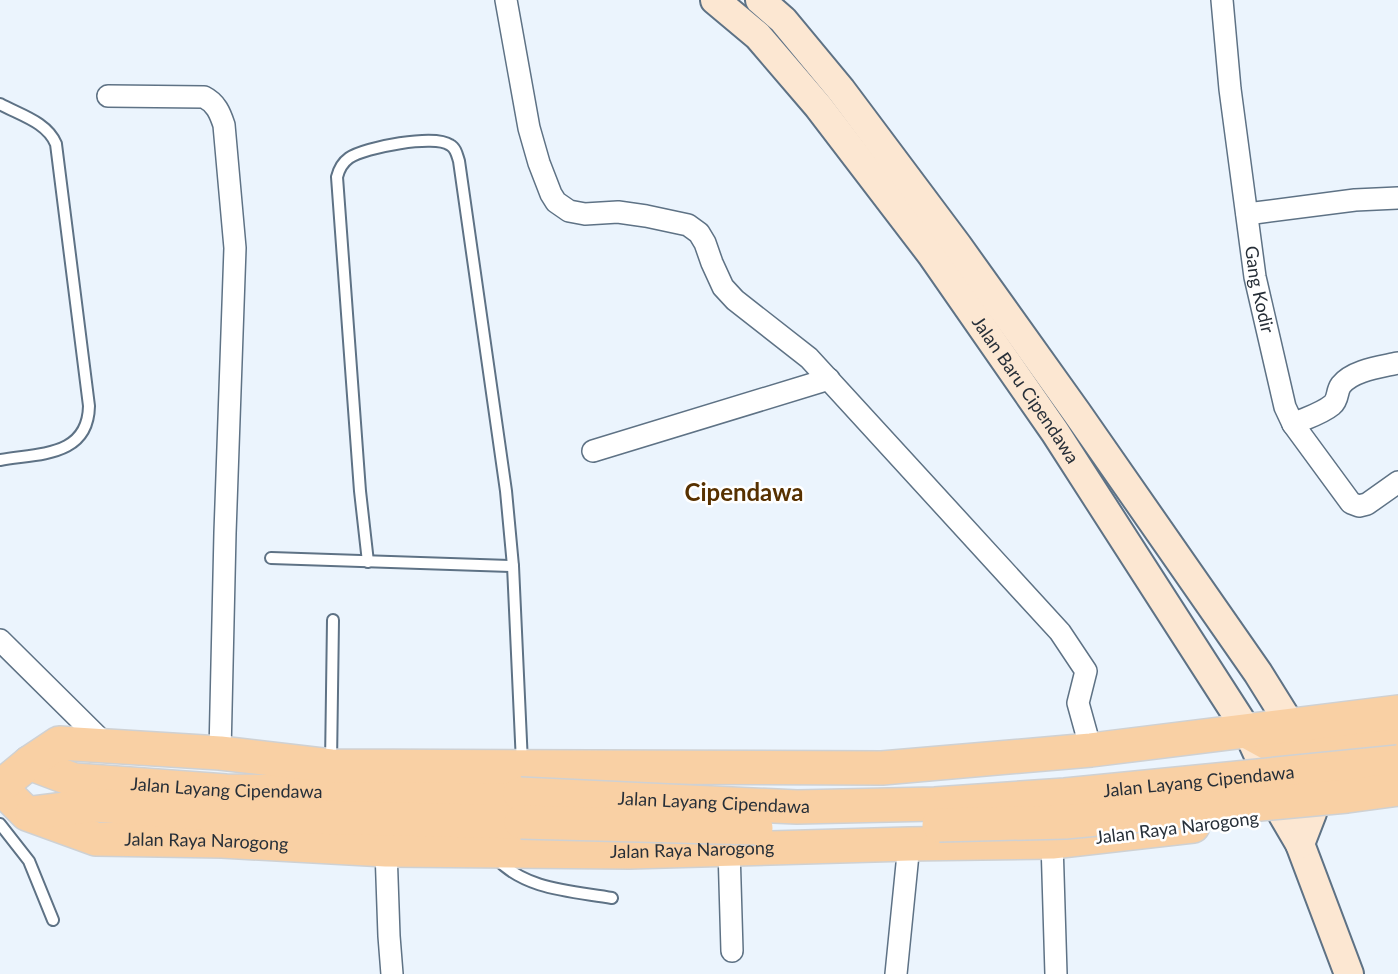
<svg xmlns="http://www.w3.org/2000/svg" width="1398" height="974" font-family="Lato,sans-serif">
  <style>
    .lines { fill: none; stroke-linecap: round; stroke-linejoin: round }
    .lane-casing { stroke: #5e7285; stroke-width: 14 }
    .street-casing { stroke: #5e7285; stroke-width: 24 }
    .secondary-casing { stroke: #5e7285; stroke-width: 32 }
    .primary-casing { stroke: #cfd1d3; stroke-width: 36 }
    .lane { stroke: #fff; stroke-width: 10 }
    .street { stroke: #fff; stroke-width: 21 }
    .secondary { stroke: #fce7d2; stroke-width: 28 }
    .primary { stroke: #f9d0a4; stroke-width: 33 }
    .primary-bridge-casing { stroke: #cfd1d3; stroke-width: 36; stroke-linecap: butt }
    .primary-bridge { stroke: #f9d0a4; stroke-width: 33 }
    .labels { text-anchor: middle; stroke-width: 5; stroke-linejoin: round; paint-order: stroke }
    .street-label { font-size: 18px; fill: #272f38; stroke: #fff }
    .district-label { font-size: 24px; font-weight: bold; fill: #573100; stroke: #fff }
  </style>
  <rect width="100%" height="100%" fill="#ebf4fd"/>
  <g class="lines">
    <!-- lane casing -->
    <g class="lane-casing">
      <g id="lane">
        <path d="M0,104c20,11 47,18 56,40l33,262c-1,51 -50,47 -89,54"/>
        <polyline points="271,558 513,566"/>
        <path d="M368,562l-8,-71 -23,-314c2,-8 5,-14 12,-19 16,-11 86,-24 101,-13 6,3 7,10 9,16l47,330 7,75 9,197"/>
        <polyline points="331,763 333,620"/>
        <polyline points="0,824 29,861 53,920"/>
        <path d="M496,858c29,32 76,33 116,40"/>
      </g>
    </g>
    <!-- street casing -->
    <g class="street-casing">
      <g id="street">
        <polyline points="506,0 529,128 539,163 551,194 556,202 569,211 585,214 618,212 646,216 688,225 699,233 705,243 712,263 723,287 735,300 809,358 1060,632 1086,671 1078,703 1091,750"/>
        <path id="s1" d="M1222,0l8,89 25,188 30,130 8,17 58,79 8,3 8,-2 31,-22"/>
        <path d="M108,96l96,1c12,6 16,16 20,28l11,123 -10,285 -5,220"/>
        <polyline points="1247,214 1355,200 1398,198"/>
        <path d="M1293,424c13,-6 28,-10 39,-19 7,-6 4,-13 9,-20 12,-15 40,-18 57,-22"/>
        <polyline points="593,451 829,379"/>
        <polyline points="0,640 107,746"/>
        <polyline points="1052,842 1056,974"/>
        <polyline points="729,849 732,951"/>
        <polyline points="386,850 389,936 392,974"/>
        <polyline points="896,974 909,844"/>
      </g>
    </g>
    <!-- secondary casing -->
    <g class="secondary-casing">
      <g id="secondary">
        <path id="s2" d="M715,0l43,36 60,70 114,149 123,177 193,300 22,48 13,35 17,29 49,130"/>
        <polyline points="760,0 783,20 841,90 957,245 1077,413 1258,673 1291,726 1299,750 1312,813 1300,844"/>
      </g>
    </g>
    <!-- primary casing -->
    <g class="primary-casing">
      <g id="primary">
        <polyline points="1248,732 1281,750 1292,751 1398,735"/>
        <path id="s3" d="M29,763l45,17 152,11 294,3"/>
        <path id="s4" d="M0,787l27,27 69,25 126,2 164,9 243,2 280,-8 143,-2 141,-16"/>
        <polyline points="0,787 29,763 59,743 220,753 331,766 882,768 1091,750 1398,712"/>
        <polyline points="32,813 95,805 228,815 521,822"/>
      </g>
    </g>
    <!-- lane -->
    <use href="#lane" class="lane"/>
    <!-- street -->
    <use href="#street" class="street"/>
    <!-- secondary -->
    <use href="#secondary" class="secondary"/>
    <!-- primary -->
    <use href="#primary" class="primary"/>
    <!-- primary-bridge casing -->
    <g class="primary-bridge-casing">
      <g id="primary-bridge">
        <path id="s5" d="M520,794l277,13 138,-3 130,-9 333,-33"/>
        <polyline points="521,822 756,828"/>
        <polyline points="939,825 1065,822 1347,796 1398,789"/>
      </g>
    </g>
    <!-- primary-bridge -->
    <use href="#primary-bridge" class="primary-bridge"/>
  </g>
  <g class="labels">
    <!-- street labels -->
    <g class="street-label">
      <text dy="6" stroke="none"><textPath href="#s1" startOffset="292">Gang Kodir</textPath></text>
      <text dy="6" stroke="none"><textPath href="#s2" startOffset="500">Jalan Baru Cipendawa</textPath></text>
      <text dy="6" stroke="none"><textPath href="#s5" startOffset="680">Jalan Layang Cipendawa</textPath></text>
      <text dy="6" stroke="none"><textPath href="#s3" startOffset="201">Jalan Layang Cipendawa</textPath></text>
      <text dy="6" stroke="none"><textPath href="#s5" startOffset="194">Jalan Layang Cipendawa</textPath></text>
      <text transform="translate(1177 828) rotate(-7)" y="6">Jalan Raya Narogong</text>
      <text dy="6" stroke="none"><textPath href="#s4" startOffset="222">Jalan Raya Narogong</textPath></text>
      <text dy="6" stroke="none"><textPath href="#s4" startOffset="708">Jalan Raya Narogong</textPath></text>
    </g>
    <!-- district labels -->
    <g class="district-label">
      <text x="744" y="501">Cipendawa</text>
    </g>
  </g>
</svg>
